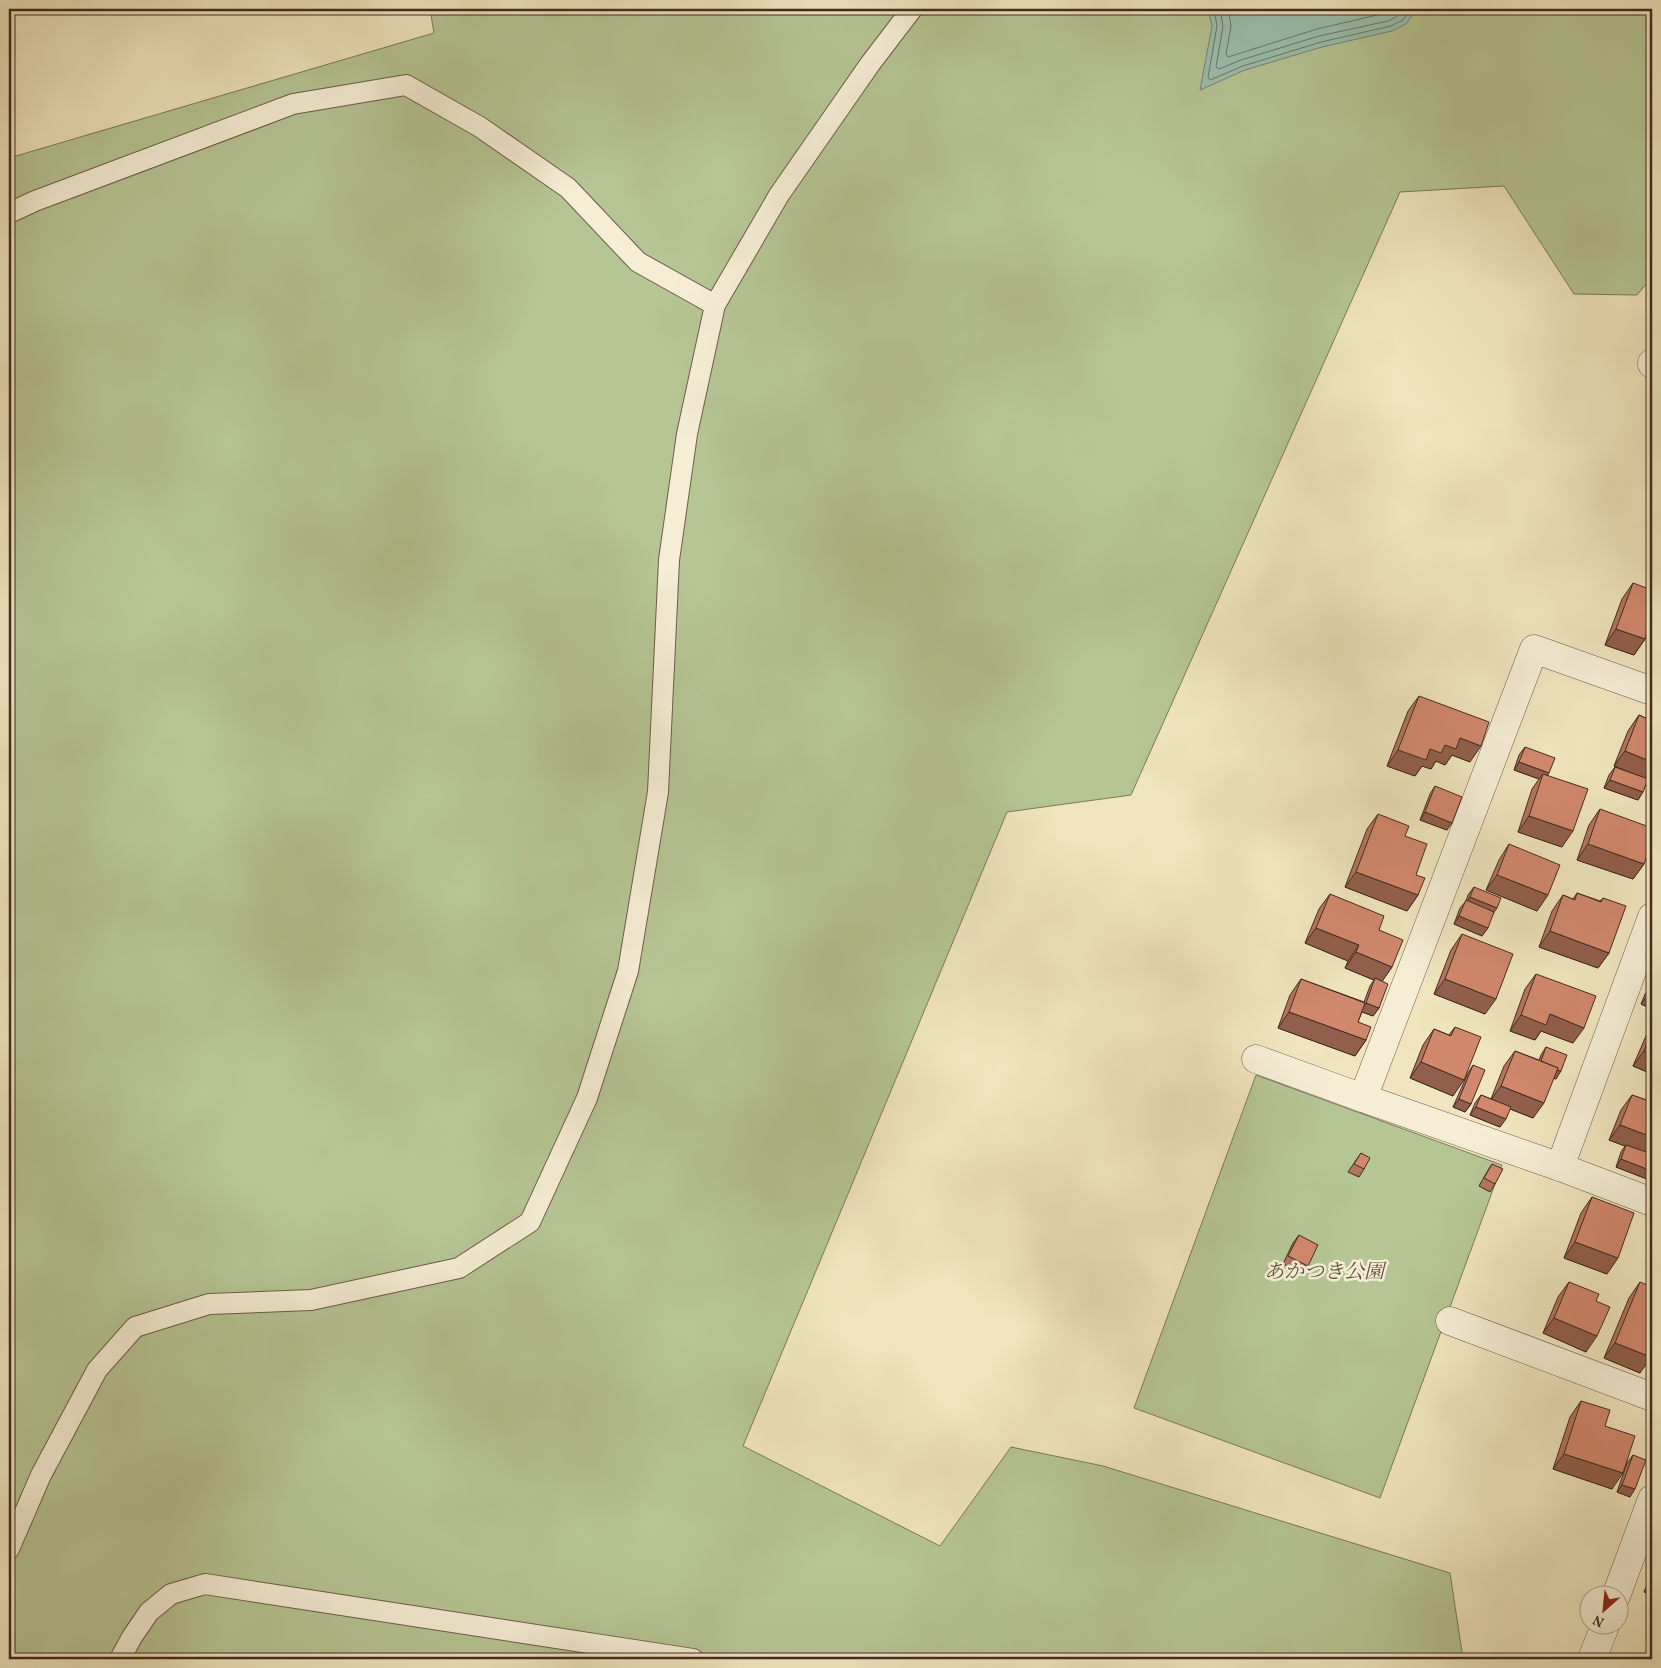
<svg xmlns="http://www.w3.org/2000/svg" width="1661" height="1668" font-family="Vollkorn,'Noto Serif JP',serif">
  <style>
    .green { fill: #b6c594; stroke: #7c785c }
    .water { fill: #9abfae; stroke: #778476 }
    .lines { fill: none; stroke-linecap: round; stroke-linejoin: round }
    .shore { stroke: #6e7668; stroke-width: 1 }
    .service-casing { stroke: #6e5a4a; stroke-width: 22 }
    .minor-casing { stroke: #6e5a4a; stroke-width: 29 }
    .service { stroke: #f5eed5; stroke-width: 20 }
    .minor { stroke: #f5eed5; stroke-width: 28 }
    .wall { fill: #b4755e; stroke: #422c23 }
    .shaded-wall { fill: #925f4c; stroke: #422c23 }
    .building { fill: #d1886d; stroke: #422c23 }
    .labels { text-anchor: middle; stroke-width: 5; stroke-linejoin: round; paint-order: stroke }
    .park-label { font-size: 20px; font-style: italic; fill: #5f523f; stroke: #f5eed5 }
  </style>
  <rect width="100%" height="100%" fill="#f0e5be"/>
  <filter id="stains"><feTurbulence type="fractalNoise" baseFrequency=".004" numOctaves="4"/><feColorMatrix values="0 0 0 0 .2 0 0 0 0 .09 0 0 0 0 .02 0 0 0 .5 -.17"/></filter>
  <radialGradient id="worn" r=".72"><stop offset=".6" stop-color="#630" stop-opacity="0"/><stop offset="1" stop-color="#630" stop-opacity=".3"/></radialGradient>
  <!-- green -->
  <g class="green">
    <polygon points="430,9 1652,9 1652,277 1637,295 1574,294 1504,186 1400,192 1131,795 1007,812 743,1446 940,1546 1011,1447 1103,1466 1450,1573 1463,1659 9,1659 9,158 434,33"/>
    <polygon points="1256,1075 1502,1165 1380,1498 1134,1408"/>
  </g>
  <!-- water -->
  <polygon class="water" points="1208,9 1417,9 1406,24 1392,31 1322,47 1245,70 1200,90 1212,26"/>
  <g class="lines">
    <!-- shore -->
    <g class="shore">
      <polyline points="1214,9 1217,26 1208,77 1210,80 1243,66 1321,42 1391,26 1403,20 1411,9"/>
      <polyline points="1220,9 1223,26 1216,67 1219,69 1241,60 1319,36 1388,21 1398,16 1403,9"/>
      <polyline points="1228,9 1231,26 1226,54 1228,57 1317,29 1386,13 1394,9"/>
    </g>
    <!-- service casing -->
    <g class="service-casing">
      <g id="service">
        <polyline points="9,213 35,201 293,104 406,85 480,127 568,188 638,262 715,305"/>
        <polyline points="9,1549 41,1475 97,1370 135,1327 209,1304 311,1300 459,1268 530,1222 587,1098 628,971 658,792 669,560 687,434 715,305 779,195 870,64 912,9"/>
        <polyline points="120,1659 132,1637 149,1612 171,1594 205,1584 693,1659"/>
      </g>
    </g>
    <!-- minor casing -->
    <g class="minor-casing">
      <g id="minor">
        <polyline points="1652,363 1652,364"/>
        <polyline points="1256,1059 1363,1098 1534,649 1652,691"/>
        <polyline points="1363,1098 1560,1167 1652,1202"/>
        <polyline points="1560,1167 1652,917"/>
        <polyline points="1450,1321 1652,1397"/>
        <polyline points="1616,1596 1652,1499"/>
        <polyline points="1592,1659 1605,1626"/>
      </g>
    </g>
    <!-- service -->
    <use href="#service" class="service"/>
    <!-- minor -->
    <use href="#minor" class="minor"/>
  </g>
  <!-- wall -->
  <g class="wall">
    <polygon points="1633,583 1645,639 1634,655 1605,645 1622,599"/>
    <polygon points="1419,696 1470,762 1452,755 1445,765 1436,761 1431,769 1422,766 1415,776 1387,766 1408,711"/>
    <polygon points="1639,715 1652,721 1652,781 1648,780 1638,800 1604,788 1609,775 1615,767 1618,768 1614,766 1628,731"/>
    <polygon points="1525,747 1548,775 1562,847 1518,832 1532,789 1539,779 1514,770 1519,755"/>
    <polygon points="1435,786 1447,830 1420,820 1430,794"/>
    <polygon points="1600,809 1644,864 1633,879 1577,860 1589,825"/>
    <polygon points="1378,814 1416,875 1418,895 1407,911 1345,887 1367,829"/>
    <polygon points="1509,844 1537,911 1486,890 1499,860"/>
    <polygon points="1474,887 1494,912 1482,936 1454,924 1460,908 1466,901 1468,895"/>
    <polygon points="1577,893 1600,901 1603,898 1609,953 1598,968 1539,947 1552,911 1563,895 1573,899"/>
    <polygon points="1330,894 1379,930 1392,967 1382,981 1379,1008 1373,1016 1362,1012 1358,1022 1366,1040 1355,1056 1278,1028 1290,995 1301,979 1364,1002 1370,986 1374,980 1345,968 1348,961 1305,943 1319,909"/>
    <polygon points="1462,934 1485,1014 1434,994 1451,950"/>
    <polygon points="1536,974 1573,1043 1541,1031 1535,1040 1510,1031 1525,989"/>
    <polygon points="1651,987 1652,987 1652,1009 1641,1004 1645,994"/>
    <polygon points="1652,1024 1652,1074 1633,1066 1649,1029"/>
    <polygon points="1455,1027 1453,1096 1410,1078 1423,1045 1434,1029 1449,1035"/>
    <polygon points="1546,1047 1556,1079 1553,1078 1533,1118 1510,1109 1500,1127 1470,1115 1475,1103 1481,1095 1491,1099 1504,1066 1515,1051 1539,1060 1541,1055"/>
    <polygon points="1473,1065 1471,1104 1465,1112 1453,1107 1468,1073"/>
    <polygon points="1632,1095 1652,1102 1652,1181 1616,1167 1621,1152 1625,1146 1609,1140 1621,1110"/>
    <polygon points="1361,1153 1364,1169 1359,1177 1348,1172"/>
    <polygon points="1492,1164 1495,1184 1490,1192 1479,1186 1487,1172"/>
    <polygon points="1592,1197 1607,1274 1564,1258 1581,1213"/>
    <polygon points="1299,1235 1308,1266 1303,1274 1283,1264 1293,1243"/>
    <polygon points="1569,1282 1596,1301 1586,1352 1543,1333 1558,1297"/>
    <polygon points="1640,1282 1640,1373 1604,1358 1629,1298"/>
    <polygon points="1581,1401 1605,1426 1612,1489 1553,1469 1570,1417"/>
    <polygon points="1633,1455 1630,1497 1617,1492 1627,1463"/>
    <polygon points="1652,1573 1652,1595 1644,1592"/>
  </g>
  <!-- shaded-wall -->
  <g class="shaded-wall">
    <polygon points="1616,629 1645,639 1634,655 1605,645"/>
    <polygon points="1460,738 1481,746 1470,762 1452,755 1445,765 1436,761 1431,769 1422,766 1415,776 1387,766 1398,750 1430,749 1445,745"/>
    <polygon points="1625,751 1652,762 1652,781 1614,766"/>
    <polygon points="1519,762 1549,773 1543,781 1543,774 1539,779 1514,770"/>
    <polygon points="1610,780 1643,792 1638,800 1604,788"/>
    <polygon points="1425,812 1452,823 1447,830 1420,820"/>
    <polygon points="1529,816 1573,831 1562,847 1518,832"/>
    <polygon points="1588,844 1644,864 1633,879 1577,860"/>
    <polygon points="1356,872 1418,895 1407,911 1345,887"/>
    <polygon points="1497,875 1548,895 1537,911 1486,890"/>
    <polygon points="1470,897 1497,908 1491,916 1464,905"/>
    <polygon points="1459,916 1488,928 1482,936 1454,924"/>
    <polygon points="1316,928 1359,945 1348,961 1305,943"/>
    <polygon points="1550,931 1609,953 1598,968 1539,947"/>
    <polygon points="1356,952 1392,967 1381,983 1345,968"/>
    <polygon points="1445,979 1496,999 1485,1014 1434,994"/>
    <polygon points="1647,996 1652,999 1652,1009 1641,1004"/>
    <polygon points="1366,1003 1379,1008 1373,1016 1360,1011"/>
    <polygon points="1289,1012 1366,1040 1355,1056 1278,1028"/>
    <polygon points="1550,1014 1584,1028 1573,1043 1541,1031 1535,1040 1510,1031 1521,1015"/>
    <polygon points="1644,1051 1652,1054 1652,1074 1633,1066"/>
    <polygon points="1421,1062 1464,1080 1453,1096 1410,1078"/>
    <polygon points="1541,1064 1561,1071 1556,1079 1535,1072"/>
    <polygon points="1501,1086 1544,1103 1533,1118 1490,1101"/>
    <polygon points="1459,1099 1471,1104 1465,1112 1453,1107"/>
    <polygon points="1476,1107 1506,1119 1500,1127 1470,1115"/>
    <polygon points="1620,1125 1652,1137 1652,1156 1626,1145 1625,1146 1609,1140"/>
    <polygon points="1621,1159 1652,1171 1652,1181 1616,1167"/>
    <polygon points="1575,1242 1618,1258 1607,1274 1564,1258"/>
    <polygon points="1554,1318 1597,1336 1586,1352 1543,1333"/>
    <polygon points="1615,1343 1651,1357 1640,1373 1604,1358"/>
    <polygon points="1564,1454 1623,1473 1612,1489 1553,1469"/>
    <polygon points="1622,1485 1635,1489 1630,1497 1617,1492"/>
    <polygon points="1650,1584 1652,1585 1652,1595 1644,1592"/>
  </g>
  <!-- building -->
  <g class="building">
    <polygon points="1633,583 1652,590 1652,618 1645,639 1616,629"/>
    <polygon points="1419,696 1489,722 1481,746 1460,738 1456,749 1445,745 1441,753 1430,749 1426,760 1398,750"/>
    <polygon points="1639,715 1652,721 1652,762 1625,751"/>
    <polygon points="1525,747 1555,758 1549,773 1519,762"/>
    <polygon points="1615,767 1648,779 1643,792 1610,780"/>
    <polygon points="1543,774 1588,789 1573,831 1529,816"/>
    <polygon points="1435,786 1462,797 1452,823 1425,812"/>
    <polygon points="1600,809 1652,828 1652,841 1644,864 1588,844"/>
    <polygon points="1378,814 1409,826 1405,836 1427,844 1416,875 1425,878 1418,895 1356,872"/>
    <polygon points="1509,844 1560,865 1548,895 1497,875"/>
    <polygon points="1474,887 1501,898 1497,908 1470,897"/>
    <polygon points="1577,893 1601,902 1603,898 1626,906 1609,953 1550,931 1563,895 1575,900"/>
    <polygon points="1330,894 1384,916 1379,930 1403,940 1392,967 1356,952 1359,945 1316,928"/>
    <polygon points="1466,900 1494,912 1488,928 1459,916"/>
    <polygon points="1462,934 1513,954 1496,999 1445,979"/>
    <polygon points="1536,974 1596,996 1584,1028 1550,1014 1546,1025 1521,1015"/>
    <polygon points="1375,978 1388,984 1379,1008 1366,1003"/>
    <polygon points="1301,979 1365,1003 1358,1022 1371,1027 1366,1040 1289,1012"/>
    <polygon points="1651,987 1652,987 1652,999 1647,996"/>
    <polygon points="1455,1027 1481,1037 1464,1080 1421,1062 1434,1029 1451,1036"/>
    <polygon points="1652,1031 1652,1054 1644,1051"/>
    <polygon points="1546,1047 1567,1055 1561,1071 1557,1070 1558,1068 1541,1061"/>
    <polygon points="1515,1051 1558,1068 1544,1103 1501,1086"/>
    <polygon points="1473,1065 1485,1070 1471,1104 1459,1099"/>
    <polygon points="1481,1095 1511,1107 1506,1119 1476,1107"/>
    <polygon points="1632,1095 1652,1102 1652,1137 1620,1125"/>
    <polygon points="1626,1145 1652,1154 1652,1171 1621,1159"/>
    <polygon points="1361,1153 1370,1158 1364,1169 1354,1164"/>
    <polygon points="1492,1164 1503,1169 1495,1184 1484,1178"/>
    <polygon points="1592,1197 1634,1213 1618,1258 1575,1242"/>
    <polygon points="1299,1235 1318,1245 1308,1266 1288,1256"/>
    <polygon points="1569,1282 1599,1294 1596,1301 1610,1307 1597,1336 1554,1318"/>
    <polygon points="1640,1282 1652,1287 1652,1355 1651,1357 1615,1343"/>
    <polygon points="1581,1401 1610,1410 1605,1426 1635,1436 1623,1473 1564,1454"/>
    <polygon points="1633,1455 1646,1460 1635,1489 1622,1485"/>
    <polygon points="1652,1578 1652,1585 1650,1584"/>
  </g>
  <g class="labels">
    <!-- park labels -->
    <g class="park-label">
      <text x="1324" y="1278">あかつき公園</text>
    </g>
  </g>
  <!-- margin -->
  <rect width="1661" height="1668" fill="none" stroke="#f0e5be" stroke-width="30"/>
  <rect x="10" y="10" width="1641" height="1648" fill="none" stroke="#422c23" stroke-width="2.5"/>
  <rect x="15" y="15" width="1631" height="1638" fill="none" stroke="#422c23"/>
  <!-- north arrow -->
  <g transform="translate(1604 1610) rotate(207)"><circle r="24" fill="#f5eed5" stroke="#ada08e"/>
  <path d="M0-4L9 19L0 12L-9 19Z" fill="#8f2418"/>
  <text y="-8" font-size="14" font-weight="bold" text-anchor="middle" fill="#422c23">N</text>
  </g>
  <rect width="100%" height="100%" filter="url(#stains)"/>
  <rect width="100%" height="100%" fill="url(#worn)"/>
</svg>
